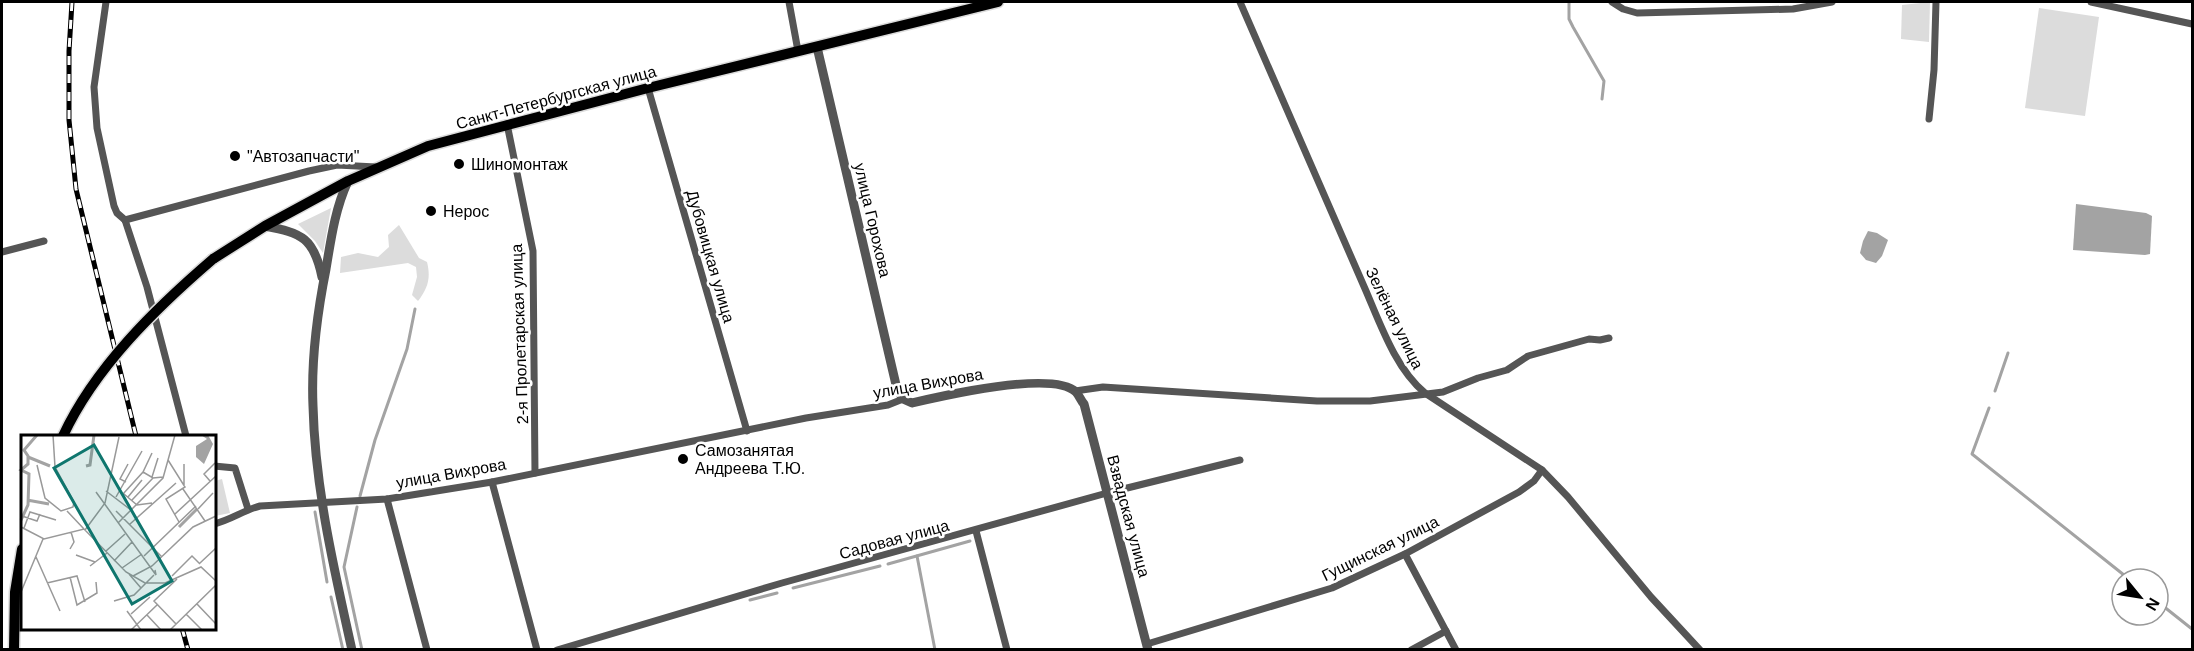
<svg xmlns="http://www.w3.org/2000/svg" width="2194" height="651" font-family="Arial,sans-serif">
  <style>
    .green { fill: #dcdcdc }
    .water { fill: #a3a3a3 }
    .lines { fill: none; stroke-linecap: round; stroke-linejoin: round }
    .stream { stroke: #a3a3a3; stroke-width: 3 }
    .primary-casing { stroke: #dbdbdb; stroke-width: 13 }
    .minor { stroke: #555; stroke-width: 7 }
    .tertiary { stroke: #555; stroke-width: 9 }
    .primary { stroke: #000; stroke-width: 10 }
    .rail-casing { stroke: #000; stroke-width: 5 }
    .rail { stroke: #fff; stroke-width: 3; stroke-dasharray: 9; stroke-linecap: butt }
    .primary-bridge-casing { stroke: #dbdbdb; stroke-width: 13; stroke-linecap: butt }
    .primary-bridge { stroke: #000; stroke-width: 10 }
    .poi-dot { fill: #000; stroke: #fff; stroke-width: 2 }
    .labels { text-anchor: middle; stroke-width: 5; stroke-linejoin: round; paint-order: stroke }
    .street-label { font-size: 16px; fill: #000; stroke: #fff }
    .poi-label { font-size: 16px; fill: #000; stroke: #fff; text-anchor: start }
    .inset-river { fill: none; stroke: #a3a3a3; stroke-width: 3 }
    .inset-road { fill: none; stroke: #999; stroke-width: 1.5 }
    .view { fill: #0f766e; fill-opacity: 0.15; stroke: #0f766e; stroke-width: 3 }
    .inset-edge { fill: none; stroke: #000; stroke-width: 3 }
  </style>
  <rect width="100%" height="100%" fill="#fff"/>
  <!-- green -->
  <g class="green">
    <polygon points="1930,2 1929,42 1901,39 1902,5"/>
    <polygon points="2039,8 2099,17 2085,116 2025,108"/>
    <polygon points="331,208 323,253 315,241 298,224"/>
    <path d="M399,225l20,33 8,4c4,16 1,26 -9,39l-6,-6 5,-18 -1,-10 -8,-4 -68,10 1,-16 17,-4 20,4 11,-10 -1,-12z"/>
    <polygon points="222,479 230,513 215,516 215,481"/>
  </g>
  <!-- water -->
  <g class="water">
    <polygon points="2076,204 2146,213 2152,216 2150,254 2145,255 2073,250"/>
    <polygon points="1868,231 1877,233 1888,240 1882,256 1876,263 1866,260 1860,253 1863,241"/>
  </g>
  <g class="lines">
    <!-- stream -->
    <g class="stream">
      <polyline points="1569,2 1569,19 1573,27 1604,81 1602,99"/>
      <polyline points="1995,391 2008,353"/>
      <polyline points="1989,408 1972,454 2129,579"/>
      <polyline points="360,496 375,440 407,349 415,309"/>
      <polyline points="357,507 344,567 362,650"/>
      <polyline points="315,512 327,582"/>
      <polyline points="917,556 935,650"/>
      <polyline points="888,564 970,541"/>
      <polyline points="793,588 880,566"/>
      <polyline points="331,597 343,650"/>
      <polyline points="750,600 777,593"/>
      <polyline points="2158,602 2192,629"/>
    </g>
    <!-- primary casing -->
    <g class="primary-casing">
      <g id="primary">
        <polyline points="213,259 265,226 348,181 428,146 648,88 998,2"/>
        <polyline points="14,650 15,592 22,549"/>
      </g>
    </g>
    <!-- minor -->
    <g class="minor">
      <polyline points="106,2 94,87 97,128 114,206 117,213 125,220"/>
      <polyline points="789,2 798,51"/>
      <path d="M1240,2l126,289c15,35 30,78 59,102l117,77 26,27 83,100 49,53"/>
      <polyline points="1612,2 1623,9 1637,13 1793,9 1832,2"/>
      <polyline points="2091,2 2192,24"/>
      <polyline points="648,88 747,431"/>
      <polyline points="1929,119 1934,70 1936,2"/>
      <polyline points="507,124 533,251 535,473"/>
      <polyline points="125,220 309,171 337,165 376,167"/>
      <polyline points="125,220 147,287 186,436"/>
      <polyline points="2,252 44,241"/>
      <polyline points="1075,391 1103,387 1317,401 1370,401 1443,392 1478,378 1507,370 1528,356 1589,339 1600,340 1609,338"/>
      <polyline points="214,466 235,468 248,509"/>
      <polyline points="492,482 537,650"/>
      <polyline points="387,499 427,650"/>
      <path d="M214,524c17,-4 30,-14 46,-18l127,-7 105,-17 314,-64 82,-13 15,-6"/>
      <polyline points="976,531 1007,650"/>
      <polyline points="1405,554 1456,650"/>
      <polyline points="1147,644 1332,588 1405,554 1519,492 1534,481 1542,470"/>
      <polyline points="557,650 782,583 1107,493 1240,460"/>
      <polyline points="1411,650 1446,631"/>
    </g>
    <!-- tertiary -->
    <g class="tertiary">
      <path d="M817,47l80,342 6,10 9,4c30,-7 141,-33 164,-11 3,3 5,9 8,12l64,246"/>
      <path d="M348,181c-13,28 -17,58 -22,88 -9,45 -15,91 -13,137 2,82 21,163 39,244"/>
      <path d="M265,226c37,7 49,12 57,51"/>
    </g>
    <!-- primary -->
    <use href="#primary" class="primary"/>
    <!-- rail casing -->
    <g class="rail-casing">
      <g id="rail">
        <polyline points="72,2 69,51 69,120 76,189 136,436"/>
        <polyline points="182,628 188,650"/>
      </g>
    </g>
    <!-- rail -->
    <use href="#rail" class="rail"/>
    <!-- primary-bridge casing -->
    <g class="primary-bridge-casing">
      <path id="primary-bridge" d="M63,436c32,-69 93,-128 150,-177"/>
    </g>
    <!-- primary-bridge -->
    <use href="#primary-bridge" class="primary-bridge"/>
  </g>
  <!-- markers -->
  <g class="poi-dot">
    <circle cx="235" cy="156" r="6"/>
    <circle cx="459" cy="164" r="6"/>
    <circle cx="431" cy="211" r="6"/>
    <circle cx="683" cy="459" r="6"/>
  </g>
  <g class="labels">
    <!-- street labels -->
    <g class="street-label">
      <text transform="translate(556 97) rotate(-15)" y="6">Санкт-Петербургская улица</text>
      <text transform="translate(873 220) rotate(77)" y="6">улица Горохова</text>
      <text transform="translate(711 256) rotate(74)" y="6">Дубовицкая улица</text>
      <text transform="translate(1395 318) rotate(64)" y="6">Зелёная улица</text>
      <text transform="translate(519 334) rotate(-92)" y="6">2-я Пролетарская улица</text>
      <text transform="translate(928 383) rotate(-10)" y="6">улица Вихрова</text>
      <text transform="translate(451 473) rotate(-10)" y="6">улица Вихрова</text>
      <text transform="translate(1129 516) rotate(75)" y="6">Взвадская улица</text>
      <text transform="translate(894 539) rotate(-15)" y="6">Садовая улица</text>
      <text transform="translate(1380 548) rotate(-26)" y="6">Гущинская улица</text>
    </g>
    <!-- poi labels -->
    <g class="poi-label">
      <text x="247" y="162">"Автозапчасти"</text>
      <text x="471" y="170">Шиномонтаж</text>
      <text x="443" y="217">Нерос</text>
      <text x="695" y="456">Самозанятая<tspan x="695" dy="18">Андреева Т.Ю.</tspan></text>
    </g>
  </g>
  <!-- overview -->
  <g transform="translate(21 435)">
    <rect width="195" height="195" fill="#fff"/>
    <path d="M180,0h7l5,9 -9,20 -8,-7v-11l11,-7z" fill="#a3a3a3"/>
    <path class="inset-river" d="M7,22l22,9M65,31l4,-1 4,-30M6,65l22,4M0,85l7,-15 1,-31 -8,-4 7,-6v-8l-4,-6 13,-15M158,92l18,-18"/>
    <path class="inset-road" d="M147,25l17,27 -19,12 13,23M163,29v22M16,30l8,33 16,13 12,-4 1,-5 -19,-35 -2,-32M122,37l10,6 10,-1M131,42l6,-19M189,46l-6,-7 11,-11M105,47l-6,-3 8,-15M162,54l22,32M85,56l25,19M75,57l60,83 -1,-5M102,59l20,-22 9,-19M103,59l13,11 15,-2M95,62l26,-46M107,62l14,-17M111,65l21,-22M177,74l15,-16M46,76l17,18M95,76l46,46M154,79l41,-38M1,81l15,5 3,-7M97,88l45,-45 12,-43M109,89l46,-41M0,92l23,12 40,-10 42,43 19,11h20l36,-16 15,14M3,93l6,-16 26,8M64,95l20,-27 14,-66M49,114l4,-7 -3,-10M85,116l19,-17M55,120l19,7M123,121l52,-50M15,122l24,54M93,126l18,-19M179,128l16,-15M69,131l17,-13M101,133l20,-14M108,139l12,14M112,141l19,-10 41,-39 23,-11M151,141l20,-20 8,8M49,142l7,28 20,-12 -1,-11M26,148l30,-7 8,26M0,157l22,-53M93,166l20,-6 20,-20M176,169l19,20M106,176l14,19M110,179l19,-17M165,179l16,16M126,180l14,15M155,189l-22,-23 23,-22M110,195l26,-25M149,195l46,-45"/>
    <path class="view" d="M73,10l78,136 -40,23 -78,-136z"/>
    <rect width="195" height="195" class="inset-edge"/>
  </g>
  <!-- border -->
  <rect width="2194" height="651" fill="none" stroke="#000000" stroke-width="6"/>
  <!-- north arrow -->
  <g transform="translate(2140 597) rotate(120)"><circle r="28" fill="#ffffff" stroke="#999999" stroke-width="1.5"/>
  <path d="M0-4.5L10 22L0 15L-10 22Z" fill="#000000"/>
  <text y="-9" font-size="16" font-weight="bold" text-anchor="middle" fill="#000000">N</text>
  </g>
</svg>
